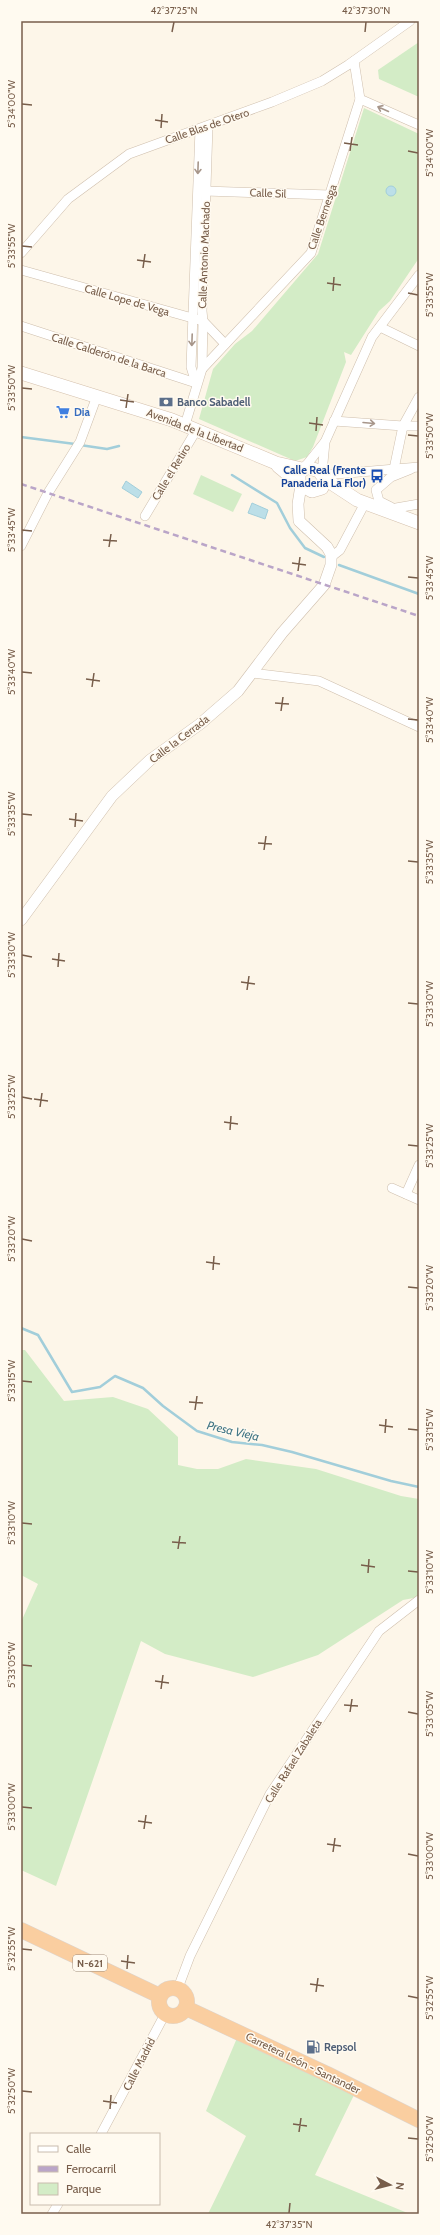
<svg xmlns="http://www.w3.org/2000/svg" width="440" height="2235" font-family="Cabin,sans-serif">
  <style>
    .green { fill: #d3ecc6 }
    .water { fill: #bcdfe8; stroke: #a2ceda }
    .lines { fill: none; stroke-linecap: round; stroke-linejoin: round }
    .stream { stroke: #a2ceda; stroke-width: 2.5 }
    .minor-casing { stroke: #cfbfad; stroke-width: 10 }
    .tertiary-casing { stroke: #cfbfad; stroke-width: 12 }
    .secondary-casing { stroke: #d5c1ad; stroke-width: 14 }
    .trunk-casing { stroke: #dcd5d0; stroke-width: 16 }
    .minor { stroke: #fff; stroke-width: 9 }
    .tertiary { stroke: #fff; stroke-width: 11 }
    .secondary { stroke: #fff; stroke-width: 13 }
    .trunk { stroke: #facea0; stroke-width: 15 }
    .rail { stroke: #baa5c8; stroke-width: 2.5; stroke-dasharray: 6 4; stroke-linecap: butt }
    .oneway { stroke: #a7968a }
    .ticks { fill: none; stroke: #785e4b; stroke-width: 1.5 }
    .labels { text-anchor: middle; stroke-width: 3; stroke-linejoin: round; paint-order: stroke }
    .shield { fill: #fffaf0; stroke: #a08d7c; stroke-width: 1 }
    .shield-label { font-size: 10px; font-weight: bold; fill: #785e4b }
    .street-label { font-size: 11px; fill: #785e4b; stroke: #fffaf0 }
    .service-label { font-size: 11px; font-weight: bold; fill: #4e5e75; stroke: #fffaf0; text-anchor: start }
    .shop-label { font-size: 11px; font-weight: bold; fill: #366cbe; stroke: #fffaf0; text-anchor: start }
    .transit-label { font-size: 11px; font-weight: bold; fill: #164399; stroke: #fffaf0; text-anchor: end }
    .water-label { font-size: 12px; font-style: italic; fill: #417685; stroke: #fffaf0 }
    .neatline { fill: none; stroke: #785e4b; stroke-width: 1.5 }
    .ticks-label { font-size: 10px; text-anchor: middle; fill: #785e4b }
  </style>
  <rect width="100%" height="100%" fill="#fdf6e9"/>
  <!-- green -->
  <g class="green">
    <polygon points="419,42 419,97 379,79 378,70"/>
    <polygon points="364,108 419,134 419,258 390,301 379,311 351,355 344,352 346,362 313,447 307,457 295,461 199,419 213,369 235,344 252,331 318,254"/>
    <polygon points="201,475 242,494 233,512 193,494"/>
    <polygon points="21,1350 25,1350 64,1401 113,1397 148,1409 178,1437 178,1465 197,1469 218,1469 246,1459 316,1469 401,1496 419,1499 419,1597 403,1600 318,1655 253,1677 165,1654 141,1641 56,1886 21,1870 21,1622 38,1584 21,1575"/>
    <polygon points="237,2038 354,2095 315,2175 410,2214 208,2214 246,2136 206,2111"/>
  </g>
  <!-- water -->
  <g class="water">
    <circle cx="391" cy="191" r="5"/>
    <polygon points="126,481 142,492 138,498 122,488"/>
    <polygon points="252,503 268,510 265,519 248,513"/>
  </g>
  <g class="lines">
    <!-- stream -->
    <g class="stream">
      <polyline points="21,437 75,444"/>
      <polyline points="80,445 107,449 119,446"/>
      <polyline points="232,475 277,503 290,528 305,548 324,557"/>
      <polyline points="339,565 419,594"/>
      <polyline points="21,1328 38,1335 72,1392 100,1387 115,1376 143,1388 163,1406 197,1431 232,1442 262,1445 292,1452 391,1481 419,1487"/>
    </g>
    <!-- minor casing -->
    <g class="minor-casing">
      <g id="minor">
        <polyline points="354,61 360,99 419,125"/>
        <polyline points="205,191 330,195"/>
        <polyline points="21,253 68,199 129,154 272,102 322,81 348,65 410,21"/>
        <polyline points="21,270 203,321 225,344"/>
        <polyline points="21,326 196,383"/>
        <polyline points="380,327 419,346"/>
        <polyline points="202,369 311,253 360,99"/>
        <polyline points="196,383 191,367 200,129"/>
        <polyline points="334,421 403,426 419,426"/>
        <polyline points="185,425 202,369 203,321 202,311 208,126"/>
        <polyline points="304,468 324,443"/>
        <polyline points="394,469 403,426 419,397"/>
        <polyline points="322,473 325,442 372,337 419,275"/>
        <polyline points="324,475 419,467"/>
        <polyline points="391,507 379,501 376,490 391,477 411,469"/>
        <polyline points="389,512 396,508 419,504"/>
        <polyline points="145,516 197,429"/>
        <polyline points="21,546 48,493 80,442 97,396"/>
        <polyline points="331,557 340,550 365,503"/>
        <polyline points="252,673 319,681 419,727"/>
        <polyline points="392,1188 419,1200"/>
        <polyline points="406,1194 419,1165"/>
        <polyline points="178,1988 190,1956 270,1794 379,1631 419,1600"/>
        <polyline points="101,2134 165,2014"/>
        <polyline points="52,2214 58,2204"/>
      </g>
    </g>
    <!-- tertiary casing -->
    <g class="tertiary-casing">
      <polyline id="tertiary" points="21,920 112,796 150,760 200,724 238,691 282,633 324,585 331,565 331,554 327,547 299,521 298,504 301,485"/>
    </g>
    <!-- secondary casing -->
    <g class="secondary-casing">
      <g id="secondary">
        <polyline points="21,373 172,420 276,463 302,469"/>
        <polyline points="278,466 301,485 312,491 322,488 325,479 319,471 307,467 299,473 299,482"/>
        <polyline points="325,479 357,500 419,523"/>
      </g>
    </g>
    <!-- trunk casing -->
    <g class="trunk-casing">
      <g id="trunk">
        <polyline points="21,1930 160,1996"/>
        <circle cx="173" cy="2002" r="14"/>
        <polyline points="186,2008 327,2074 419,2120"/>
      </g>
    </g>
    <!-- minor -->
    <use href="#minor" class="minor"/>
    <!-- tertiary -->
    <use href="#tertiary" class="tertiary"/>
    <!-- secondary -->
    <use href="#secondary" class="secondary"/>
    <!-- trunk -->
    <use href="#trunk" class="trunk"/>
    <!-- rail -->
    <polyline class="rail" points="21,484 419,616"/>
  </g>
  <!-- one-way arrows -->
  <defs><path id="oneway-shaft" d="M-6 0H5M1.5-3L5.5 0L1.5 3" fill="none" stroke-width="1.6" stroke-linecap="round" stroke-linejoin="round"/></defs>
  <g class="oneway">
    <use href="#oneway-shaft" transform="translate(383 109) rotate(-156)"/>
    <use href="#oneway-shaft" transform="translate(198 168) rotate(92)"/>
    <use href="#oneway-shaft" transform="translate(192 340) rotate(92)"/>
    <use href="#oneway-shaft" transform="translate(369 423) rotate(5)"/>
  </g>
  <!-- ticks -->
  <path class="ticks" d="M172,32l2,-10M365,32l1,-10M22,104l10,1M155,120l13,2M161,128l1,-14M344,143l14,2M350,151l2,-14M408,151l10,2M22,246l10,1M137,260l14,2M143,268l2,-14M327,283l14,2M333,291l1,-14M408,293l10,2M22,388l10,1M120,400l14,2M126,408l2,-14M309,423l14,2M316,431l1,-14M408,435l10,1M22,530l10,1M103,540l14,1M109,547l2,-13M292,563l14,2M298,571l2,-14M408,577l10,1M22,672l10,1M86,679l14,2M92,687l2,-14M275,703l14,1M281,711l2,-14M408,719l10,1M22,814l10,1M69,819l14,2M75,827l1,-14M258,843l14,1M264,850l2,-14M408,861l10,1M22,955l10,2M52,959l13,2M58,967l1,-14M241,982l14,2M247,990l2,-14M408,1003l10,1M22,1097l10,2M34,1099l14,2M40,1107l2,-14M224,1122l14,2M230,1130l1,-14M408,1145l10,1M22,1239l10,2M206,1262l14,2M213,1270l1,-14M408,1287l10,1M22,1381l10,1M189,1402l14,1M195,1410l2,-14M379,1425l14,2M408,1429l10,1M385,1433l1,-14M22,1523l10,1M172,1542l14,1M178,1549l2,-13M361,1565l14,2M408,1571l10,1M368,1573l1,-14M22,1665l10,1M155,1681l14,2M161,1689l2,-14M344,1705l14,1M350,1712l2,-13M408,1712l10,2M22,1807l10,1M138,1821l14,2M144,1829l2,-14M327,1844l14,2M333,1852l2,-14M408,1854l10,2M22,1949l10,1M121,1961l14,2M127,1969l1,-14M310,1984l14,2M316,1992l2,-14M408,1996l10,2M22,2091l10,1M103,2101l14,2M110,2109l1,-14M293,2124l14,2M299,2132l2,-14M408,2138l10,1M289,2213l1,-10"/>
  <!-- icons -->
  <defs>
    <g id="bank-bare" transform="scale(1.08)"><path d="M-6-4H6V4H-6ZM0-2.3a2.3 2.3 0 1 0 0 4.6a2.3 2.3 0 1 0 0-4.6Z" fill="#5c6f8a" stroke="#fffaf0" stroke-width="2.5" paint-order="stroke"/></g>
    <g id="supermarket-bare" transform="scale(1.08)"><path d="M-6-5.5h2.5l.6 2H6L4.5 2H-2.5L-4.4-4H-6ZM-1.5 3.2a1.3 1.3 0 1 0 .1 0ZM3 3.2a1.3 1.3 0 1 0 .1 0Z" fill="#3f7fe0" stroke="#fffaf0" stroke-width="2.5" paint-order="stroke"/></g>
    <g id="bus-bare" transform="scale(1.08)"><path d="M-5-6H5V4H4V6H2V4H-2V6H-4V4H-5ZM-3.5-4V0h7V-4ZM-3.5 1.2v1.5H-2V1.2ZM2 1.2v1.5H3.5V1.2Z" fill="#1a4fb4" stroke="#fffaf0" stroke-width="2.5" paint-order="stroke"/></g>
    <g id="fuel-bare" transform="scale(1.08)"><path d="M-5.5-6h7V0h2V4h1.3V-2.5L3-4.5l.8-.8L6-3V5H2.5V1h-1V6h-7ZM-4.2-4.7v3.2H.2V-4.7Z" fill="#5c6f8a" stroke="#fffaf0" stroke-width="2.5" paint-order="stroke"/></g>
  </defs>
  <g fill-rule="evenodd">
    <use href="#bank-bare" x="166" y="402"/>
    <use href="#supermarket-bare" x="63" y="412"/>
    <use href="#bus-bare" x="377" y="476"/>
    <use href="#fuel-bare" x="313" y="2047"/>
  </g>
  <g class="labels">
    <!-- shield labels -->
    <rect class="shield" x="73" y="1955" width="34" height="16" rx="3"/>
    <g class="shield-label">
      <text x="90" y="1967">N-621</text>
    </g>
    <!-- street labels -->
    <g class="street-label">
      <text transform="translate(207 126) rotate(-19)" y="4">Calle Blas de Otero</text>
      <text transform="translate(268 193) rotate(2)" y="4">Calle Sil</text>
      <text transform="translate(322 217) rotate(-71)" y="4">Calle Bernesga</text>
      <text transform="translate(204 255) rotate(-88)" y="4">Calle Antonio Machado</text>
      <text transform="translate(127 300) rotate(16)" y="4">Calle Lope de Vega</text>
      <text transform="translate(109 355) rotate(18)" y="4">Calle Calderón de la Barca</text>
      <text transform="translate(195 430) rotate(21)" y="4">Avenida de la Libertad</text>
      <text transform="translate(171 472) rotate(-59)" y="4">Calle el Retiro</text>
      <text transform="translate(179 739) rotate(-37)" y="4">Calle la Cerrada</text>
      <text transform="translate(293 1761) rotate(-58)" y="4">Calle Rafael Zabaleta</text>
      <text transform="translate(303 2063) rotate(26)" y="4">Carretera León - Santander</text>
      <text transform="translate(139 2064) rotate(-63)" y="4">Calle Madrid</text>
    </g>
    <!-- service labels -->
    <g class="service-label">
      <text x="177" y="406">Banco Sabadell</text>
      <text x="324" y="2051">Repsol</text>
    </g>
    <!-- shop labels -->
    <g class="shop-label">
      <text x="74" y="416">Dia</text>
    </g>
    <!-- transit labels -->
    <g class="transit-label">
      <text x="366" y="474">Calle Real (Frente<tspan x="366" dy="13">Panaderia La Flor)</tspan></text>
    </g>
    <!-- water labels -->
    <g class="water-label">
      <text transform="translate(233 1431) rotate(13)" y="4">Presa Vieja</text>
    </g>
  </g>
  <!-- border -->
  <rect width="440" height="2235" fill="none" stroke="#fffaf0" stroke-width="44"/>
  <!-- legend -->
  <rect x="30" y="2133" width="130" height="72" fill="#fffaf0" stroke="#c9bcae"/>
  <rect x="38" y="2146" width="20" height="6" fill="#ffffff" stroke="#c9bcae"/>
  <text x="66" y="2153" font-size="12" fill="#785e4b">Calle</text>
  <rect x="38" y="2166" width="20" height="6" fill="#baa5c8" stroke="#c9bcae"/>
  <text x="66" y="2173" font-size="12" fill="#785e4b">Ferrocarril</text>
  <rect x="38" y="2183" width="20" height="12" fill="#d3ecc6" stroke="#c9bcae"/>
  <text x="66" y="2193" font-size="12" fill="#785e4b">Parque</text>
  <!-- north arrow -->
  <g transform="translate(390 2185) rotate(97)" stroke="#fffaf0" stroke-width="3" paint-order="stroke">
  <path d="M0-3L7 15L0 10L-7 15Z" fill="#785e4b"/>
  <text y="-6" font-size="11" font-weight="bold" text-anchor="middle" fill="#785e4b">N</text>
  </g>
  <rect x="22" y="22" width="396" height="2191" class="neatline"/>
  <g class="ticks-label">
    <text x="174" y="14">42°37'25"N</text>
    <text x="366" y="14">42°37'30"N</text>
    <text transform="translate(11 104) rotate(-90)" y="4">5°34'00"W</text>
    <text transform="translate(429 153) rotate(-90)" y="4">5°34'00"W</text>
    <text transform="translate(11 246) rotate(-90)" y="4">5°33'55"W</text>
    <text transform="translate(429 295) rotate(-90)" y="4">5°33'55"W</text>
    <text transform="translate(11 388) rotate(-90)" y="4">5°33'50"W</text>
    <text transform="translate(429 436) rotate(-90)" y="4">5°33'50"W</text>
    <text transform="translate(11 530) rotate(-90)" y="4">5°33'45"W</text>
    <text transform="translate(429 578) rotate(-90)" y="4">5°33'45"W</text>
    <text transform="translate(11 672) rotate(-90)" y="4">5°33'40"W</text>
    <text transform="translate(429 720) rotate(-90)" y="4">5°33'40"W</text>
    <text transform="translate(11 814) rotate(-90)" y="4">5°33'35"W</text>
    <text transform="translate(429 862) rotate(-90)" y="4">5°33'35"W</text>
    <text transform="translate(11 955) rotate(-90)" y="4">5°33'30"W</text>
    <text transform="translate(429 1004) rotate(-90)" y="4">5°33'30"W</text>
    <text transform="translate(11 1097) rotate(-90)" y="4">5°33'25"W</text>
    <text transform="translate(429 1146) rotate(-90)" y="4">5°33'25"W</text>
    <text transform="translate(11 1239) rotate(-90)" y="4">5°33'20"W</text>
    <text transform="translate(429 1288) rotate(-90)" y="4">5°33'20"W</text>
    <text transform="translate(11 1381) rotate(-90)" y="4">5°33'15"W</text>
    <text transform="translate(429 1430) rotate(-90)" y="4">5°33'15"W</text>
    <text transform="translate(11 1523) rotate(-90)" y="4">5°33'10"W</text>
    <text transform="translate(429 1572) rotate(-90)" y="4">5°33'10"W</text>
    <text transform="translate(11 1665) rotate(-90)" y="4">5°33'05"W</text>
    <text transform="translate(429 1714) rotate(-90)" y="4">5°33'05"W</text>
    <text transform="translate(11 1807) rotate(-90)" y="4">5°33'00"W</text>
    <text transform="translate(429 1856) rotate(-90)" y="4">5°33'00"W</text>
    <text transform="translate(11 1949) rotate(-90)" y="4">5°32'55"W</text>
    <text transform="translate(429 1998) rotate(-90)" y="4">5°32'55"W</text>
    <text transform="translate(11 2091) rotate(-90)" y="4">5°32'50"W</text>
    <text transform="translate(429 2139) rotate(-90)" y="4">5°32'50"W</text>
    <text x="289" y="2228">42°37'35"N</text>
  </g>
</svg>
